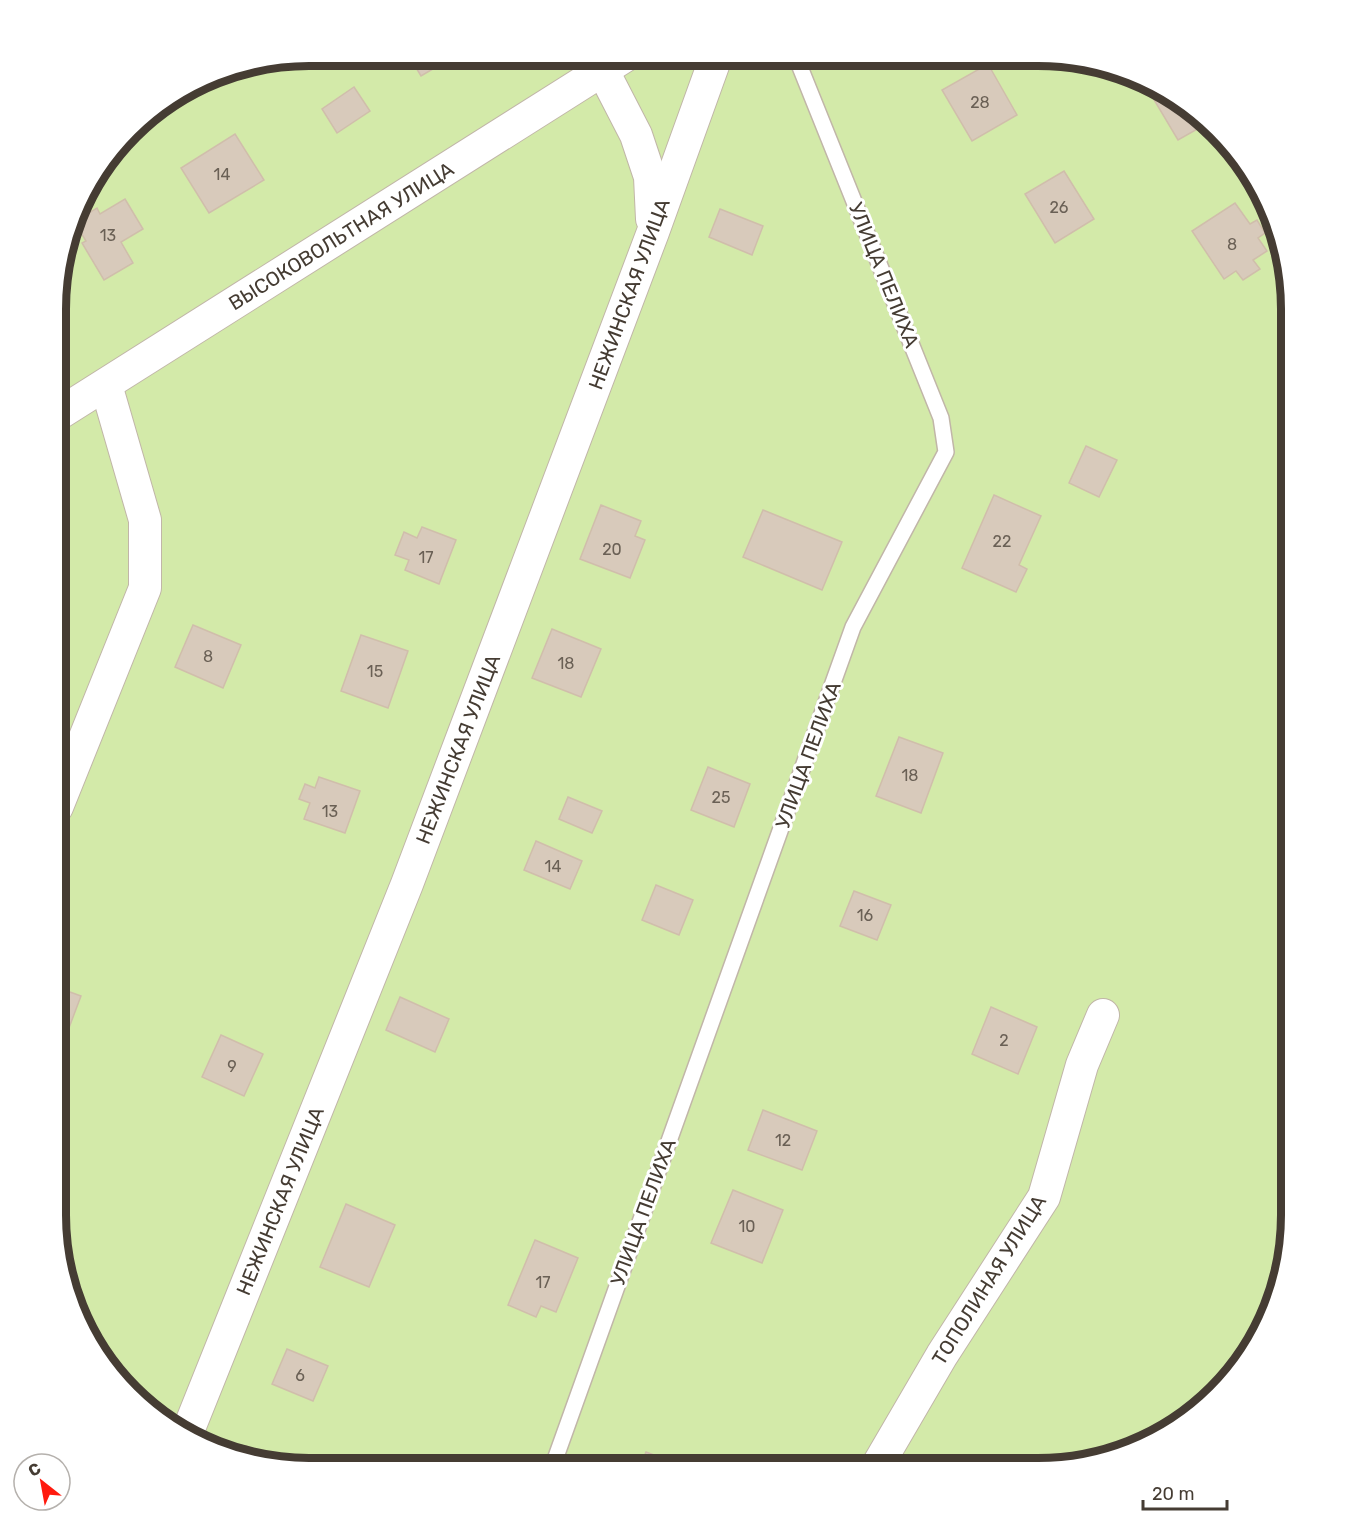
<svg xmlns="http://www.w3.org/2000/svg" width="1347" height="1524" font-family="Rubik,sans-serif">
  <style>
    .green { fill: #d3eaa9 }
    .building { fill: #d8cabb; stroke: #d0beab; stroke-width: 1.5 }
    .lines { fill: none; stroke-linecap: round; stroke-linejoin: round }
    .lane-casing { stroke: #c1b6a8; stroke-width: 18 }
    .street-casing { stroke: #c1b6a8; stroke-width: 34 }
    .lane { stroke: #fff; stroke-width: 15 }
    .street { stroke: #fff; stroke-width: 32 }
    .labels { text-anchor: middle; stroke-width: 6; stroke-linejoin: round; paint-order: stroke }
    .number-label { font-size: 16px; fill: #6a6055 }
    .street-label { font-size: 20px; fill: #453c33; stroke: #fff }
    .rim { fill: none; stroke: #453c33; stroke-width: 8 }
  </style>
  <rect width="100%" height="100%" fill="#f3ece3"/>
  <!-- green -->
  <polygon class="green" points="309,56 1071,58 1179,98 1249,168 1278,228 1291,293 1291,1231 1257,1342 1179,1426 1119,1455 1054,1468 293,1468 183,1435 98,1356 69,1296 56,1231 58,276 89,183 142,118 227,69"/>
  <!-- building -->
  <g class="building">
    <polygon points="409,56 455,56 421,76"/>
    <polygon points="988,64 1017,115 972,141 942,90"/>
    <polygon points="354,87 370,111 337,133 322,109"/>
    <polygon points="1156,90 1179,98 1212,131 1204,136 1199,128 1178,140 1150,93"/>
    <polygon points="235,134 264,180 209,213 181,168"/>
    <polygon points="1064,171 1094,219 1055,243 1025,194"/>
    <polygon points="125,199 143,229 121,242 133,263 104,280 82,243 86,241 75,223 77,220 97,208 100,214"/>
    <polygon points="1235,203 1250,224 1257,220 1265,233 1258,238 1267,251 1253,260 1260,269 1243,280 1236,271 1224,279 1192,231"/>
    <polygon points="720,209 763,226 752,255 709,237"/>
    <polygon points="1086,446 1117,460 1099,497 1069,483"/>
    <polygon points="994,495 1041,516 1019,565 1027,569 1016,592 962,568"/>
    <polygon points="601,505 641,521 635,536 645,540 630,578 580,559"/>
    <polygon points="763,510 842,542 822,590 743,557"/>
    <polygon points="422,527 456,540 439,584 405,570 409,560 395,555 404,532 417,538"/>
    <polygon points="193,625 241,645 223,688 175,667"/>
    <polygon points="552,629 601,649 581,697 532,678"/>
    <polygon points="361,635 408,651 388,708 341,691"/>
    <polygon points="899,737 943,753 921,813 876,796"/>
    <polygon points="708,767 750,784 734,827 691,810"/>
    <polygon points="319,777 360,791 345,833 304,819 310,803 299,799 305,784 315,788"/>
    <polygon points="568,797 602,811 592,833 559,819"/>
    <polygon points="536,841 582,861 570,889 524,870"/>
    <polygon points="656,885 693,900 679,935 642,920"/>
    <polygon points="854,891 891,905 877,940 840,926"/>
    <polygon points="56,987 81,996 67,1033 56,1029"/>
    <polygon points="400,997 449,1019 435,1052 386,1030"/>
    <polygon points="991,1007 1037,1027 1018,1074 972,1054"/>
    <polygon points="221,1035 263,1054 244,1096 202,1077"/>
    <polygon points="763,1110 817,1131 802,1170 748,1150"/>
    <polygon points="733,1190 783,1210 762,1263 711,1243"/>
    <polygon points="346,1204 395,1225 369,1287 320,1267"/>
    <polygon points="535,1240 578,1258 556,1312 541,1306 536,1317 508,1305"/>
    <polygon points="287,1349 328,1366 313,1401 272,1384"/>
    <polygon points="246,1446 280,1460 278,1464 243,1453"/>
    <polygon points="646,1452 688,1468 640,1468"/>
  </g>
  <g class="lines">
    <!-- lane casing -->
    <g class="lane-casing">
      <polyline id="lane" points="552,1468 853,627 946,452 941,418 796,57"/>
    </g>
    <!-- street casing -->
    <g class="street-casing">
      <g id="street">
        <polyline points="603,71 636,135 650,177 652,219"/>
        <polyline points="57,415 625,56"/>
        <polyline points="57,807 145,588 145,520 106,385"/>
        <polyline points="186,1436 407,884 653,232 716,57"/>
        <polyline points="876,1468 942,1355 1044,1197 1082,1065 1103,1015"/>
      </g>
    </g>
    <!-- lane -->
    <use href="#lane" class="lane"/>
    <!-- street -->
    <use href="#street" class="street"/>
  </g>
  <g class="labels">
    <!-- number labels -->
    <g class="number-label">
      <text x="980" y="108">28</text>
      <text x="222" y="180">14</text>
      <text x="1059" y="213">26</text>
      <text x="108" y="241">13</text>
      <text x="1232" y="250">8</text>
      <text x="1002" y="547">22</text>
      <text x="612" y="555">20</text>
      <text x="426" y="563">17</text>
      <text x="208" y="662">8</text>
      <text x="566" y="669">18</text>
      <text x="375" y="677">15</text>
      <text x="910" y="781">18</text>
      <text x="721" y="803">25</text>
      <text x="330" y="817">13</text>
      <text x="553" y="872">14</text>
      <text x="865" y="921">16</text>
      <text x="1004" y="1046">2</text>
      <text x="232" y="1072">9</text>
      <text x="783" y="1146">12</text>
      <text x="747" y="1232">10</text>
      <text x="543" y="1288">17</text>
      <text x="300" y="1381">6</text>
    </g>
    <!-- street labels -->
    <g class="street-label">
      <text transform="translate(341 236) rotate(-32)" y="7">ВЫСОКОВОЛЬТНАЯ УЛИЦА</text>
      <text transform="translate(884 275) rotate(68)" y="7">УЛИЦА ПЕЛИХА</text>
      <text transform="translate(629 294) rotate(-70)" y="7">НЕЖИНСКАЯ УЛИЦА</text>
      <text transform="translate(458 749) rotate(-69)" y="7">НЕЖИНСКАЯ УЛИЦА</text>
      <text transform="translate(808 755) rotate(-70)" y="7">УЛИЦА ПЕЛИХА</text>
      <text transform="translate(280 1201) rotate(-68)" y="7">НЕЖИНСКАЯ УЛИЦА</text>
      <text transform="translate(643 1212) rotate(-70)" y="7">УЛИЦА ПЕЛИХА</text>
      <text transform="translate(989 1280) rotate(-58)" y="7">ТОПОЛИНАЯ УЛИЦА</text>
    </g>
  </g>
  <!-- crop -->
  <path d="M0 0H1347V1524H0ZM309 66H1038A243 243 0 0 1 1281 309V1215A243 243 0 0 1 1038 1458H309A243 243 0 0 1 66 1215V309A243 243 0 0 1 309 66Z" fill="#fff" fill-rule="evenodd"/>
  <path class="rim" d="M309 66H1038A243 243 0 0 1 1281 309V1215A243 243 0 0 1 1038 1458H309A243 243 0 0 1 66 1215V309A243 243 0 0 1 309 66Z"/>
  <!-- north arrow -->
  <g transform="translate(42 1482) rotate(329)"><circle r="28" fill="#ffffff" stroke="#b5b1ad" stroke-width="1.5"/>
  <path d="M0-4.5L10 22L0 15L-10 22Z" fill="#ff1a0e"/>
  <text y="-9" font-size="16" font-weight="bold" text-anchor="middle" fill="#453c33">С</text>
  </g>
  <!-- scale -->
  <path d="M1143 1500v9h84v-9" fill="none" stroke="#453c33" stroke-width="3"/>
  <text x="1152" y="1500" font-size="18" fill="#453c33" stroke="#ffffff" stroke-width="4.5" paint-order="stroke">20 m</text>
</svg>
